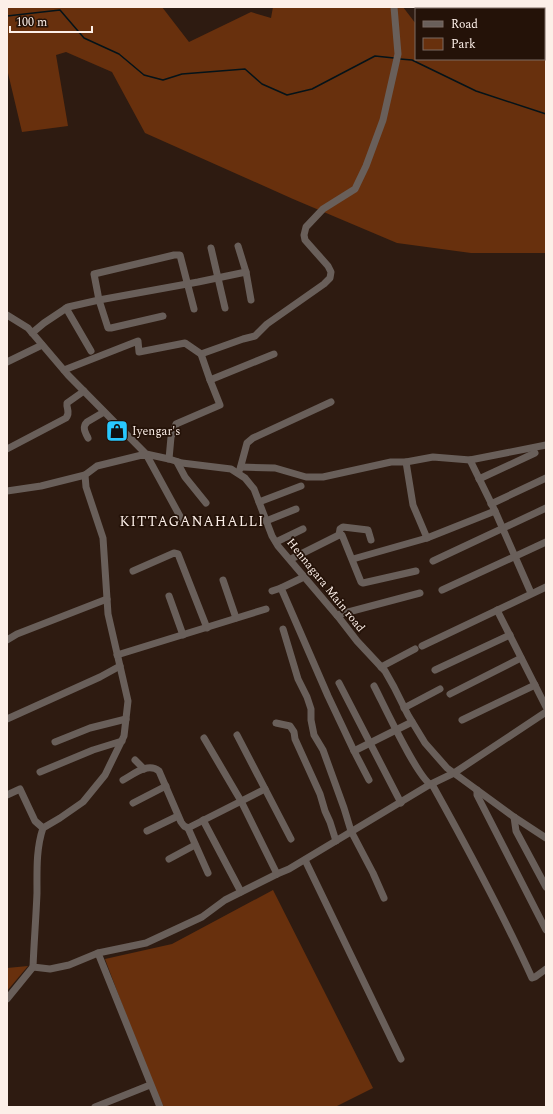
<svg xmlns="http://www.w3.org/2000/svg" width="553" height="1114" font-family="Spectral,serif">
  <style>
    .green { fill: #68300d }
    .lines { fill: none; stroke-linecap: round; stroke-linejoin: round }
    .stream { stroke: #041319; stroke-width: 1.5 }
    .minor { stroke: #695f5a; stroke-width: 7 }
    .labels { text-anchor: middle; stroke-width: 3.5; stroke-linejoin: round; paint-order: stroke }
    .poi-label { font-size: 12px; fill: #fcefe8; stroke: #241208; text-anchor: start }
    .street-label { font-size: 12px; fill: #fcefe8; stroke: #241208 }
    .quarter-label { font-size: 14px; letter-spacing: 1px; fill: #fcefe8; stroke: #241208 }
  </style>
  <rect width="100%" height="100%" fill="#2e1b11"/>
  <!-- green -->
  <g class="green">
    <polygon points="7,7 162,7 189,42 251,12 271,18 273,7 403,7 416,24 416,59 538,59 546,60 546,253 471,253 397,243 293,199 145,133 112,72 66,52 56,55 68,126 22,132 8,73 7,72"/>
    <polygon points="273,890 373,1088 335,1107 164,1107 150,1079 105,959 172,944"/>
    <polygon points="28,966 7,991 7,968"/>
  </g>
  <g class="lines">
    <!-- stream -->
    <g class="stream">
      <polyline points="7,16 60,10 84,38 119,54 144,75 163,80 182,74 245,69 262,84 287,95 312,89 375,56 394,58"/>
      <polyline points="400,59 412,60 476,91 546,114"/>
    </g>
    <!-- minor -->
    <g class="minor">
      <polyline points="522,7 522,9"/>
      <polyline points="532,9 537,7"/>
      <polyline points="544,32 546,32"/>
      <polyline points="544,47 546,47"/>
      <polyline points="238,246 246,272 251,300"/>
      <polyline points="211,248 225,308"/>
      <polyline points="66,308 91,351"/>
      <polyline points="7,315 28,328 68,375 146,454 169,459 182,463 231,469 245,478 254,489 272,536 278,546 340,619 357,641 385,671 394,687 408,715 425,743 447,768 514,817 546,838"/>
      <polyline points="163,316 111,328 108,328 99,300 94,274 174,255 180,255 194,309"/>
      <polyline points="32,333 44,323 68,307 99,300 198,282 246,272"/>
      <polyline points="201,354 243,339 255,336 267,324 324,284 330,278 331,272 328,266 305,240 304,235 306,227 323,209 355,189 366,166 383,120 398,54 394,7"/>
      <polyline points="7,362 42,345"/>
      <polyline points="64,370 138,341 139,352 185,343 201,354 210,380 274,354"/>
      <path d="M88,438c-3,-6 -6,-11 -1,-16l17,-10"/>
      <path d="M7,449l59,-31c5,-6 0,-9 1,-15l17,-12"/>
      <polyline points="169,459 171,437 176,424 220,405 210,380"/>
      <polyline points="470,460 495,511 531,593"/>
      <polyline points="177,462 185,477 206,503"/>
      <polyline points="406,462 413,505 427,538"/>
      <polyline points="241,467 275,468 306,477 323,477 391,462 406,462 433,457 470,460 546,445"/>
      <polyline points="240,469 247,443 253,438 331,402"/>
      <polyline points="479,479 535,453"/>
      <polyline points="7,491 41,486 85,475"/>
      <polyline points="259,502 301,486"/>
      <polyline points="491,504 546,478"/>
      <path d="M182,520l-36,-66 -49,12 -12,9 1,12 17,51 5,76 20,87 -4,35 -19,39 -22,27 -23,16 -17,10c-7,21 -6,42 -6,65 -1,25 -3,49 -4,74l17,2 19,-4 29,-12 48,-10 56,-26 23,-17 52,-26 12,-5 140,-84 25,-12 92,-61"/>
      <polyline points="266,521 296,509"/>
      <polyline points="339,535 340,529 343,527 368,530 371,540"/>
      <polyline points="276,542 303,529"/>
      <polyline points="291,559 339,535 342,535 361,582 363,583 416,571"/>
      <polyline points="353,559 427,538 495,511"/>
      <polyline points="433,561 546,508"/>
      <polyline points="133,571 174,553 178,554 207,628"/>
      <polyline points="304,577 281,588 328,696 354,751 369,780"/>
      <polyline points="223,580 236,618"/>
      <polyline points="442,590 546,542"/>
      <polyline points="272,591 281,588"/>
      <polyline points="169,596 183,635"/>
      <polyline points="497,610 546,707"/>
      <polyline points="337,615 420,593"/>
      <polyline points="283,629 298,679 307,697 311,709 311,720 314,735 323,750 344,808 351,831 373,873 384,898"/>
      <polyline points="7,640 17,634 107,599"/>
      <polyline points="422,646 546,587"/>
      <polyline points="117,655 266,609"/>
      <polyline points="381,667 415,649"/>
      <polyline points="435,670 510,635"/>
      <polyline points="339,683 401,803"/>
      <path d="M374,686c9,17 45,96 59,100 35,63 69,126 99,192l3,-1 11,-8"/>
      <polyline points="450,694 521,658"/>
      <polyline points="404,708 440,689"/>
      <polyline points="7,719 100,677 120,666"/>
      <polyline points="462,720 535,685"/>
      <polyline points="276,723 290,726 294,732 295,739 320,794 325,811 330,822 336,841"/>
      <polyline points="237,735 291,839"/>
      <polyline points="204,738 241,801 277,874"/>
      <polyline points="55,742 90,728 126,719"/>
      <polyline points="354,751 412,722"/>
      <polyline points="135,760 144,769"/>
      <polyline points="40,772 93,750 122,741"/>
      <path d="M123,780c11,-6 25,-18 36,-9l22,51 3,4 4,2 77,-39"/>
      <polyline points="477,790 477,795 546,930"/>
      <polyline points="7,795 20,789 35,821 43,828"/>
      <polyline points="133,803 166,786"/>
      <polyline points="514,817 516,831 546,887"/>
      <polyline points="203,820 241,892"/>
      <polyline points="188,828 208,873"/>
      <polyline points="147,831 178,816"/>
      <polyline points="169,859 195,845"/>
      <polyline points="305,860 401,1059"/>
      <polyline points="98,953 160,1107"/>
      <polyline points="7,999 33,967"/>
      <polyline points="95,1107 150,1085"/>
    </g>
  </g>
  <!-- icons -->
  <defs>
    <g id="shop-square" transform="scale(1.15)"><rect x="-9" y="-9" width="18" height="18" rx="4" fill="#28c8ff" stroke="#241208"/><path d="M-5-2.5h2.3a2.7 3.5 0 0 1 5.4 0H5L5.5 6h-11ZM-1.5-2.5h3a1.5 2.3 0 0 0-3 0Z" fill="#111"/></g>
  </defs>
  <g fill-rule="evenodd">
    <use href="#shop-square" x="117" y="431"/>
  </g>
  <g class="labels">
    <!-- poi labels -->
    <g class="poi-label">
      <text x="132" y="435">Iyengar's</text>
    </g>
    <!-- street labels -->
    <g class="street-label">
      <text transform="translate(326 585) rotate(51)" y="4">Hennagara Main road</text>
    </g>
    <!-- quarter labels -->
    <g class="quarter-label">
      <text x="192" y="526">KITTAGANAHALLI</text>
    </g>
  </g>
  <!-- border -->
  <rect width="553" height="1114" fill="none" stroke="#fcefe8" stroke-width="16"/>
  <!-- legend -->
  <rect x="415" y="8" width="130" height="52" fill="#241208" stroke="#7a6a62"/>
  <rect x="423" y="21" width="20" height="6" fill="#695f5a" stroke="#7a6a62"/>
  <text x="451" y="28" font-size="12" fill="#fcefe8">Road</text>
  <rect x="423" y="38" width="20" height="12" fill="#68300d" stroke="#7a6a62"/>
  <text x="451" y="48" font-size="12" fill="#fcefe8">Park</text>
  <!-- scale -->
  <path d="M10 26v6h82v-6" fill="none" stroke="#fcefe8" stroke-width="2"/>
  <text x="16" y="26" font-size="12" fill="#fcefe8" stroke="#241208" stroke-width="3" paint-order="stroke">100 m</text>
</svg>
